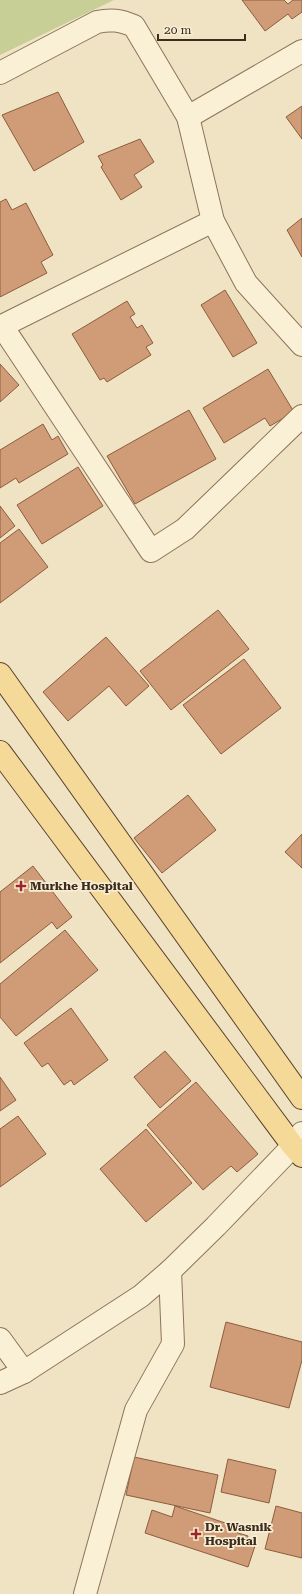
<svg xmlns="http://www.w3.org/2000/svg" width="302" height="1594" font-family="'Roboto Serif',serif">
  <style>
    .green { fill: #c8cf96 }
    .building { fill: #d09c77; stroke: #8c5d3d }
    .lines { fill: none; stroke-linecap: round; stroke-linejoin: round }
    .minor-casing { stroke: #8c7458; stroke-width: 24 }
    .major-casing { stroke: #59422d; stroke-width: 24 }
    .minor { stroke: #faf0d6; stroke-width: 22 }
    .major { stroke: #f5d999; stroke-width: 22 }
    .poi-dot { fill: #9e2526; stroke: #f7edd3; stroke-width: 1.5 }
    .labels { text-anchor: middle; stroke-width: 3.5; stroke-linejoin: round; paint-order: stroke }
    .poi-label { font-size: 12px; font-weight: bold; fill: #3b2c1d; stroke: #f7edd3; text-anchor: start }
  </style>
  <rect width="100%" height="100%" fill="#f0e3c3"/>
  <!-- green -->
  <polygon class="green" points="0,0 114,0 0,55"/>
  <!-- building -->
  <g class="building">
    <polygon points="242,0 284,0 288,4 293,0 302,0 302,12 292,19 288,14 265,31"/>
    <polygon points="58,92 84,142 34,171 2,115"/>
    <polygon points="302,106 302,139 286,117"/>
    <polygon points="140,139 154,162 134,175 142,187 121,200 101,167 103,165 98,156"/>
    <polygon points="6,199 12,210 26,203 53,255 41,262 47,273 0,297 0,202"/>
    <polygon points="302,218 302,257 287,230"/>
    <polygon points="225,290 257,343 233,357 201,305"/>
    <polygon points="127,301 135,314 130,317 137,328 142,325 153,343 146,347 151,355 107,382 104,378 100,380 72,334"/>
    <polygon points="0,364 19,385 0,402"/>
    <polygon points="268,369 294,412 270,426 265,418 224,443 203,408"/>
    <polygon points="189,410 216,459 135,504 107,456"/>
    <polygon points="43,424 52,440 58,436 68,454 19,483 16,478 0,488 0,450"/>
    <polygon points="78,467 103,506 42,544 17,505"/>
    <polygon points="0,506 15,526 0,538"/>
    <polygon points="19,529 48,567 0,603 0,543"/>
    <polygon points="218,610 249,649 171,710 140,671"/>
    <polygon points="106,637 149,686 126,706 109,686 68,721 43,692"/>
    <polygon points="244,659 281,708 221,754 183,705"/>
    <polygon points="188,795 216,830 162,873 134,838"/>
    <polygon points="302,834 302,868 285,852"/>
    <polygon points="33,866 72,917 57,929 52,922 0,963 0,892"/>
    <polygon points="65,930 98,970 16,1036 0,1017 0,984"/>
    <polygon points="71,1008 108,1060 74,1085 71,1080 64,1085 48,1063 42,1067 24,1043"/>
    <polygon points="165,1051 191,1081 160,1108 134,1077"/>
    <polygon points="0,1077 16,1100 0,1111"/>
    <polygon points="196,1082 258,1154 237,1172 231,1166 203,1190 147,1125"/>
    <polygon points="18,1116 46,1154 0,1187 0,1129"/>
    <polygon points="146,1129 192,1183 146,1222 100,1169"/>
    <polygon points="226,1322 302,1342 302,1360 289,1408 210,1387"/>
    <polygon points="134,1457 218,1475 210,1513 126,1495"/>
    <polygon points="228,1459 276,1470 269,1503 221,1492"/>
    <polygon points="175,1506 237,1527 235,1532 248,1536 246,1543 255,1546 248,1567 145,1533 152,1510 172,1517"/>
    <polygon points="276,1506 302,1513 302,1558 265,1549"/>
  </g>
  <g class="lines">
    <!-- minor casing -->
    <g class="minor-casing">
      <g id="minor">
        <path d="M0,73l97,-51c14,-3 23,-2 37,4l54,91 25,104 33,62 56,62"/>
        <polyline points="188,117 302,51"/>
        <polyline points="2,326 151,551 185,529 302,416"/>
        <polyline points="0,327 213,221"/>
        <polyline points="0,1339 24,1372"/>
        <polyline points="0,1383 24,1372 141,1296 170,1271 216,1226 293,1146 302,1133"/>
        <polyline points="85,1594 136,1410 173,1344 170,1271"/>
      </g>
    </g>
    <!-- major casing -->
    <g class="major-casing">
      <g id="major">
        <polyline points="0,674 302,1098"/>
        <polyline points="0,752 293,1146 302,1156"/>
      </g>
    </g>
    <!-- minor -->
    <use href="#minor" class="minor"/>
    <!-- major -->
    <use href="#major" class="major"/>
  </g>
  <!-- markers -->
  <g class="poi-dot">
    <path d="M19 880h4v4h4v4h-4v4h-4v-4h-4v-4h4z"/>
    <path d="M194 1528h4v4h4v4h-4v4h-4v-4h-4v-4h4z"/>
  </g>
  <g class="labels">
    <!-- poi labels -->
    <g class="poi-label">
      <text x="30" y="890">Murkhe Hospital</text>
      <text x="205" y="1531">Dr. Wasnik<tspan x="205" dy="14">Hospital</tspan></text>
    </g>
  </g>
  <!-- scale -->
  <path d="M158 34v6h87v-6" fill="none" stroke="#3b2c1d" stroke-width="2"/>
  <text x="164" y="34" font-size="12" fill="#3b2c1d" stroke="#f7edd3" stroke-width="3" paint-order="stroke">20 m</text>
</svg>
